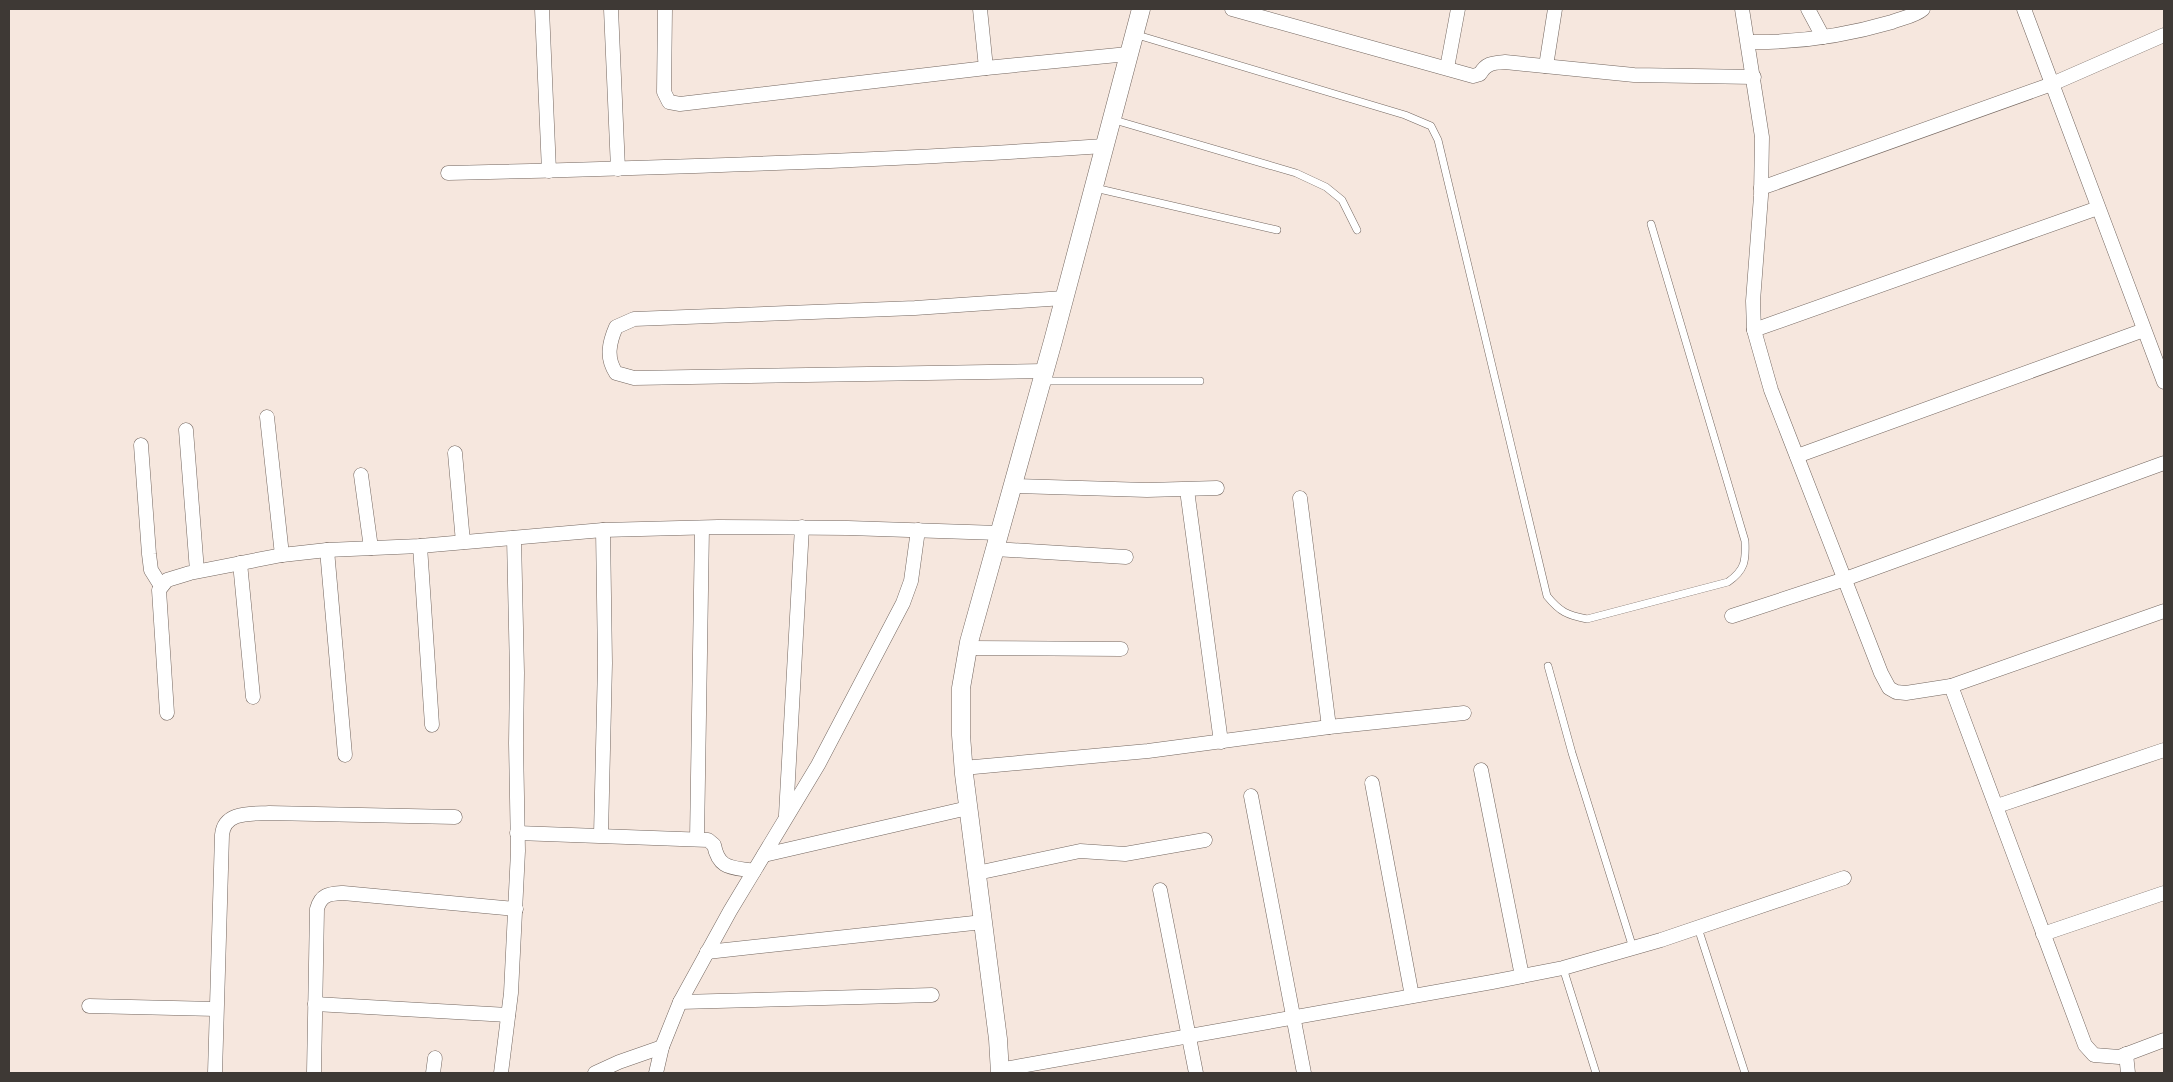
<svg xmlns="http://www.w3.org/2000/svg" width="2173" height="1082" font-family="'Nunito Sans',sans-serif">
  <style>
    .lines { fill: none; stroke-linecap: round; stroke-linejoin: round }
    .service-casing { stroke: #73665f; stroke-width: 8 }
    .minor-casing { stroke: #73665f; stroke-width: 15 }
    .tertiary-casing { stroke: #73665f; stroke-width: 19 }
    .service { stroke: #fff; stroke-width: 7 }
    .minor { stroke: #fff; stroke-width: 14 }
    .tertiary { stroke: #fff; stroke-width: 18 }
  </style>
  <rect width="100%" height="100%" fill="#f6e7de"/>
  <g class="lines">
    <!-- service casing -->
    <g class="service-casing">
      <g id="service">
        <path d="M1134,34l271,81 26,11 7,14 109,456c13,16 20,19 40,23l141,-37c17,-12 18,-21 17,-41l-94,-317"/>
        <polyline points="1111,119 1296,173 1326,187 1342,200 1357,230"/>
        <polyline points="1095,188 1277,230"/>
        <polyline points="1042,381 1200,381"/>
        <polyline points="1548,666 1572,753 1633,948"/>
        <polyline points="1698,928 1745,1073"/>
        <polyline points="1563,968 1596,1073"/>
      </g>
    </g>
    <!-- minor casing -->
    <g class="minor-casing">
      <g id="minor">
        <polyline points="542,9 549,171"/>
        <polyline points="611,9 618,169"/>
        <polyline points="665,9 664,92 669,102 680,104 986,68 1128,54"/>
        <polyline points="980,9 986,68"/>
        <path d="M1232,9l241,67 7,-2c6,-11 13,-11 25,-12l129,13 120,2"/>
        <polyline points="1742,9 1762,137 1761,196 1753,301 1754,330 1771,390 1881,673 1889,688 1896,692 1906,693 1951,686 2164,611"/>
        <polyline points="1808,9 1823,37"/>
        <polyline points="2024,9 2164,382"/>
        <path d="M1748,42c49,1 96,-6 144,-20 10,-4 23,-6 31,-13"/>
        <polyline points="1546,66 1555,9"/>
        <polyline points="1447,68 1458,9"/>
        <path d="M448,173c219,-5 438,-12 656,-27"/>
        <polyline points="1761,188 2052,84 2164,35"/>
        <polyline points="1754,330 2098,208"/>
        <path d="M1044,371l-410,7 -18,-5c-10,-15 -7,-30 0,-46l18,-8 281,-11 149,-10"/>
        <polyline points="267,417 282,555"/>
        <polyline points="186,430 197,571"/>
        <polyline points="141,445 149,554 151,570 161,586"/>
        <polyline points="455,453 463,542"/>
        <polyline points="1797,456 2144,330"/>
        <polyline points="361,475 371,548"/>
        <polyline points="1012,486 1147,490 1217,488"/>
        <polyline points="1187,490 1221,742"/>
        <polyline points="1300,498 1329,727"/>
        <polyline points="420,546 432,725"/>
        <polyline points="995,549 1126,557"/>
        <polyline points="327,550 345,755"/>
        <polyline points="240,563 253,697"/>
        <polyline points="1732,616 1845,579 2164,463"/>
        <polyline points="968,648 1121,649"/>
        <polyline points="1951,686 2085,1045 2094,1055 2119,1057 2164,1040"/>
        <polyline points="167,713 159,590 167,580 190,573 282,555 327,550 420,546 603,530 718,527 848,528 999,533"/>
        <polyline points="963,768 1148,751 1329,727 1464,713"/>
        <polyline points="1481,770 1522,976"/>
        <polyline points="1372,783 1412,996"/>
        <polyline points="1251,796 1304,1073"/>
        <polyline points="1997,806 2164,750"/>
        <polyline points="786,815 802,527"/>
        <path d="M517,833l191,7 6,5c5,25 18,22 40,26"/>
        <polyline points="601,835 605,663 603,530"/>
        <polyline points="697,839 702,528"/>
        <polyline points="764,855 968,808"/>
        <polyline points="977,873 1080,851 1125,854 1205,840"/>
        <polyline points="1160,890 1196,1073"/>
        <polyline points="2043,934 2164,893"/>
        <polyline points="707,952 983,922"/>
        <polyline points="680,1002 932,995"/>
        <polyline points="315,1004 508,1015"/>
        <polyline points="89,1006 216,1009"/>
        <polyline points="2126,1054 2128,1073"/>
        <polyline points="999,1070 1492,982 1563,968 1661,940 1844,878"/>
        <path d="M215,1073l7,-238c2,-24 29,-21 47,-22l186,4"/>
        <path d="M314,1073l3,-164c4,-15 12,-15 26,-16l173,16"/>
        <polyline points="433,1073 435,1058"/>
        <polyline points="501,1073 511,993 518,851 516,743 517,673 514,538"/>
        <polyline points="595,1073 619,1062 662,1047"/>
        <polyline points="656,1073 662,1047 680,1002 730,911 818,765 903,603 911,581 918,530"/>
      </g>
    </g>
    <!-- tertiary casing -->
    <g class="tertiary-casing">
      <polyline id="tertiary" points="1000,1073 998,1039 964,774 961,735 961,688 969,642 1053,341 1141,9"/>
    </g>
    <!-- service -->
    <use href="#service" class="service"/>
    <!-- minor -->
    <use href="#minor" class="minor"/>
    <!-- tertiary -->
    <use href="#tertiary" class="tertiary"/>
  </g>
  <!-- border -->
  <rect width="2173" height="1082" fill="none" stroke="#3e3935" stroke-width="20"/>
</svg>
